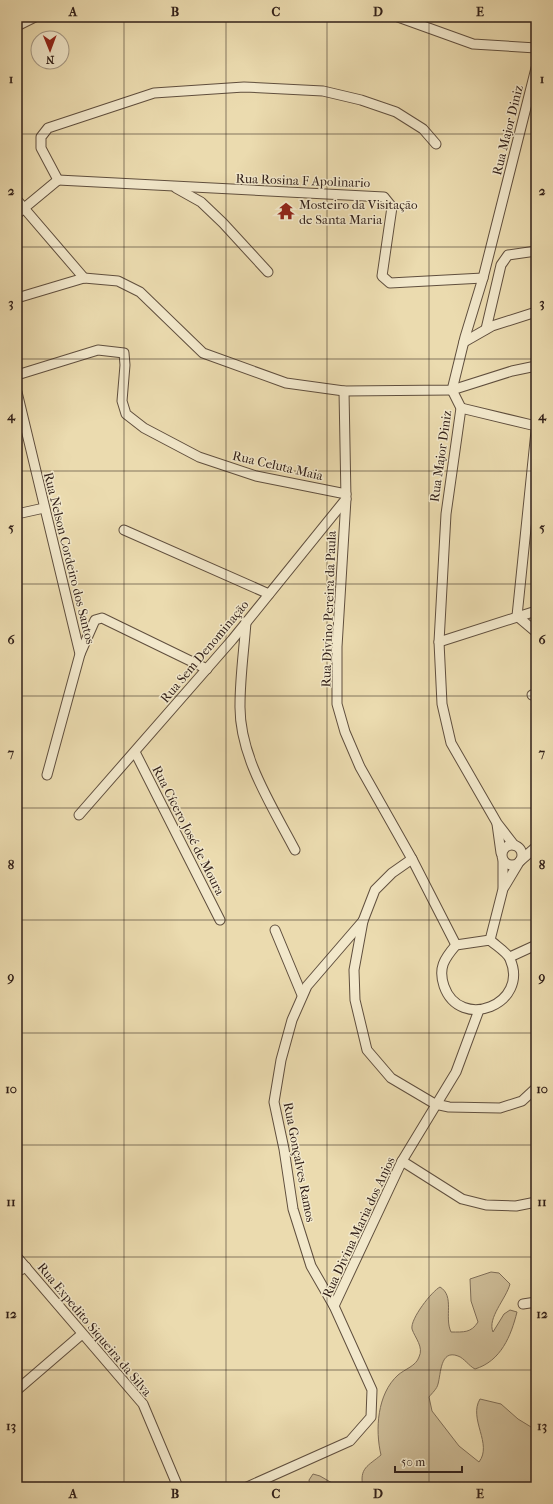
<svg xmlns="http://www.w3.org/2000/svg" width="553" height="1504" font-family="'IM FELL French Canon',serif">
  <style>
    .green { fill: #ccbb96; stroke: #7f6e58 }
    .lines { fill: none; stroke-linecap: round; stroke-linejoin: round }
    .street-casing { stroke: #604f3e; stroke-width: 11 }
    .street { stroke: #f2e8cb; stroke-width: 9 }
    .grid { fill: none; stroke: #322019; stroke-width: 1; stroke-opacity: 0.55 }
    .labels { text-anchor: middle; stroke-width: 3; stroke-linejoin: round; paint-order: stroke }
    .street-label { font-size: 13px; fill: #322019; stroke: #f2e8cb }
    .poi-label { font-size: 13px; fill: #322019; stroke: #f2e8cb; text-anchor: start }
    .neatline { fill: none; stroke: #322019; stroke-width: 1.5 }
    .grid-label { font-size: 13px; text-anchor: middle; font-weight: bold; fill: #322019 }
  </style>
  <rect width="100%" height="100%" fill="#ebdbaf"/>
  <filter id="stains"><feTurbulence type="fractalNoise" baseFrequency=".005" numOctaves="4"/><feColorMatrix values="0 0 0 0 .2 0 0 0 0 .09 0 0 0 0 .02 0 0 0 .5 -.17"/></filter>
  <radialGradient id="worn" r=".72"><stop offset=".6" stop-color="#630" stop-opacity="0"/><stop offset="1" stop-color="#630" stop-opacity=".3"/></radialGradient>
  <!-- green -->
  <g class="green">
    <path d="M491,1272l8,1 11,11c-4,15 -23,34 -17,48l11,-18 6,-4 7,2c-6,24 -16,49 -42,57 -6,-3 -11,-11 -17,-13 -18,-7 -17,18 -20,28 -1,5 -6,9 -9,13l3,14 27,35 20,16c14,-18 -11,-43 1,-63l21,5 17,15 18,11v57h-173c-4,-19 5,-21 18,-32 -6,-25 -4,-61 17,-80 7,-6 18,-9 21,-18 5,-10 -4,-19 -7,-28 -2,-10 20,-38 28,-42 15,9 4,30 11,45 13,0 20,1 27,-10l-7,-21 -1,-22z"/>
    <polygon points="313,1474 320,1476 339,1487 310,1487 309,1480"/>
  </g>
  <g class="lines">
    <!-- street casing -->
    <g class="street-casing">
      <g id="street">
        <polyline points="398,17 473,44 536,48"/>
        <polyline points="17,26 35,17"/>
        <polyline points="58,180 384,197 392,207 382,276 390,283 483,278"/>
        <polyline points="58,180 41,148 41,137 48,128 154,93 244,87 323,91 361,100 396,112 423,129 436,144"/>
        <polyline points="176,188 201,202 223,223 268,272"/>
        <polyline points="17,200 84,278"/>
        <polyline points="17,214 58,180"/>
        <polyline points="17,298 84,278 118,281 140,292 203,353 286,383 344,391 452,390 512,371 536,366"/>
        <polyline points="486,329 501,265 508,255 536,251"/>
        <polyline points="464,342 492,326 536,312"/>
        <polyline points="17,375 98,350 124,353 125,365 122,401 126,414 144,428 199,457 256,476 346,494"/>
        <polyline points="344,391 346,499 337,647 337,704 345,732 360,767 412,859 456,945"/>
        <polyline points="17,392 80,654 47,775"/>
        <polyline points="461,408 536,426"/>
        <polyline points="536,431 517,616 536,632"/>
        <polyline points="17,514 44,508"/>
        <polyline points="124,530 269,594"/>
        <path d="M246,622c-2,28 -6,55 -6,83 -1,51 32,101 55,145"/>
        <polyline points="439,642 536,611"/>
        <polyline points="80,654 95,620 102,618 207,669"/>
        <polyline points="532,695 536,693"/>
        <polyline points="135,752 220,920"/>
        <polyline points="79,815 232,640 346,499"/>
        <polyline points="497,824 501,853"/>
        <circle cx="512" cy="855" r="10"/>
        <polyline points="514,845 497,823 451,743 442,704 439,642 446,514 461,408 452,390 465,337 483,278 536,68"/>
        <polyline points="412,859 392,873 375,890 363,921 354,970 355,1000 367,1050 391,1078 435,1104 449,1107 500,1108 522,1101 536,1088"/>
        <polyline points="503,861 503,887"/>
        <polyline points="520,861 536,847"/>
        <polyline points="275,930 302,995"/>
        <path d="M490,940c5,5 17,12 20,19 20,45 -50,73 -66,27 -6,-18 0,-27 12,-41z"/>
        <polyline points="490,940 503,889 518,864"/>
        <polyline points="510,957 536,945"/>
        <polyline points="402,1161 462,1199 486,1205 516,1206 536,1202"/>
        <polyline points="17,1257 143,1404 178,1487"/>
        <polyline points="17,1272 26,1267"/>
        <polyline points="523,1304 536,1302"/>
        <polyline points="334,1306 402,1161 456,1072 479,1010"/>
        <polyline points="17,1390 82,1334"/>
        <polyline points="247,1487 350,1441 371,1417 372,1390 334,1306 311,1266 293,1209 284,1149 274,1102 281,1060 292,1020 307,986 363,921"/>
      </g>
    </g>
    <!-- street -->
    <use href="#street" class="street"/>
  </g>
  <!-- grid -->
  <path class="grid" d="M124,17v1470M226,17v1470M327,17v1470M429,17v1470M17,134h519M17,247h519M17,359h519M17,471h519M17,584h519M17,696h519M17,808h519M17,920h519M17,1033h519M17,1145h519M17,1257h519M17,1370h519"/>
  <!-- icons -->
  <defs>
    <g id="temple-bare" transform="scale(1.38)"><path d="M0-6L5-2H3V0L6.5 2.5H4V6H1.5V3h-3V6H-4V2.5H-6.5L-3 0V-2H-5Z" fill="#8f2418" stroke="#f2e8cb" stroke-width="2.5" paint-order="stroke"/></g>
  </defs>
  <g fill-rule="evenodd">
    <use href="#temple-bare" x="286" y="211"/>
  </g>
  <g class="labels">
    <!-- street labels -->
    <g class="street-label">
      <text transform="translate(507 130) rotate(-76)" y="5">Rua Major Diniz</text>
      <text transform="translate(303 180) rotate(2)" y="5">Rua Rosina F Apolinario</text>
      <text transform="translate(440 456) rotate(-82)" y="5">Rua Major Diniz</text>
      <text transform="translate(278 465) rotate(13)" y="5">Rua Celuta Maia</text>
      <text transform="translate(70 558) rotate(76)" y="5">Rua Nelson Cordeiro dos Santos</text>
      <text transform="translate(328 609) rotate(-88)" y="5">Rua Divino Pereira da Paula</text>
      <text transform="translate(204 651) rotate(-50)" y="5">Rua Sem Denominação</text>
      <text transform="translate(189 830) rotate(63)" y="5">Rua Cícero José de Moura</text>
      <text transform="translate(300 1162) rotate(79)" y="5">Rua Gonçalves Ramos</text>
      <text transform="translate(358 1227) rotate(-65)" y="5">Rua Divina Maria dos Anjos</text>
      <text transform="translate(95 1329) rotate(50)" y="5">Rua Expedito Siqueira da Silva</text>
    </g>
    <!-- poi labels -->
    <g class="poi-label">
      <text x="299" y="209">Mosteiro da Visitação<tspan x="299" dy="15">de Santa Maria</tspan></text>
    </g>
  </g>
  <!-- margin -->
  <rect width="553" height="1504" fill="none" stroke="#ebdbaf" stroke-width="44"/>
  <!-- north arrow -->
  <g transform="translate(50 50) rotate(179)"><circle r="19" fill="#f2e8cb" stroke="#a59884"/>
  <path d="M0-3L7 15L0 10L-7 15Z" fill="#8f2418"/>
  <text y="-6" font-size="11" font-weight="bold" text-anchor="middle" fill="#322019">N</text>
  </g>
  <!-- scale -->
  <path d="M395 1466v6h67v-6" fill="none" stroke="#322019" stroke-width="2"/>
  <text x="401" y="1466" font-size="12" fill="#322019" stroke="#f2e8cb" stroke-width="3" paint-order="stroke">50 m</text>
  <rect x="22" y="22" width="509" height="1460" class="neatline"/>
  <g class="grid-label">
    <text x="73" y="16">A</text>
    <text x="175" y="16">B</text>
    <text x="276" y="16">C</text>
    <text x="378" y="16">D</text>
    <text x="480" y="16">E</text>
    <text x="11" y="83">1</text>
    <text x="542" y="83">1</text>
    <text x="11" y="195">2</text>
    <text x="542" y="195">2</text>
    <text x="11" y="307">3</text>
    <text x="542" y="307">3</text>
    <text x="11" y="420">4</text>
    <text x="542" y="420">4</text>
    <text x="11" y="532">5</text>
    <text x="542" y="532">5</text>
    <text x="11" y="644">6</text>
    <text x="542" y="644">6</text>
    <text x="11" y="757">7</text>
    <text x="542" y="757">7</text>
    <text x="11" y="869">8</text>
    <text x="542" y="869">8</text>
    <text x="11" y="981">9</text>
    <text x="542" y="981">9</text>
    <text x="11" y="1093">10</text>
    <text x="542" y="1093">10</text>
    <text x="11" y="1206">11</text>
    <text x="542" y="1206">11</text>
    <text x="11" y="1318">12</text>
    <text x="542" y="1318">12</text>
    <text x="11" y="1430">13</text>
    <text x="542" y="1430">13</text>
    <text x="73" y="1498">A</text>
    <text x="175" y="1498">B</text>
    <text x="276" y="1498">C</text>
    <text x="378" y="1498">D</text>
    <text x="480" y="1498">E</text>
  </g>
  <rect width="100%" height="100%" filter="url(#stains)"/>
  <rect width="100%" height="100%" fill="url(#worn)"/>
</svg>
